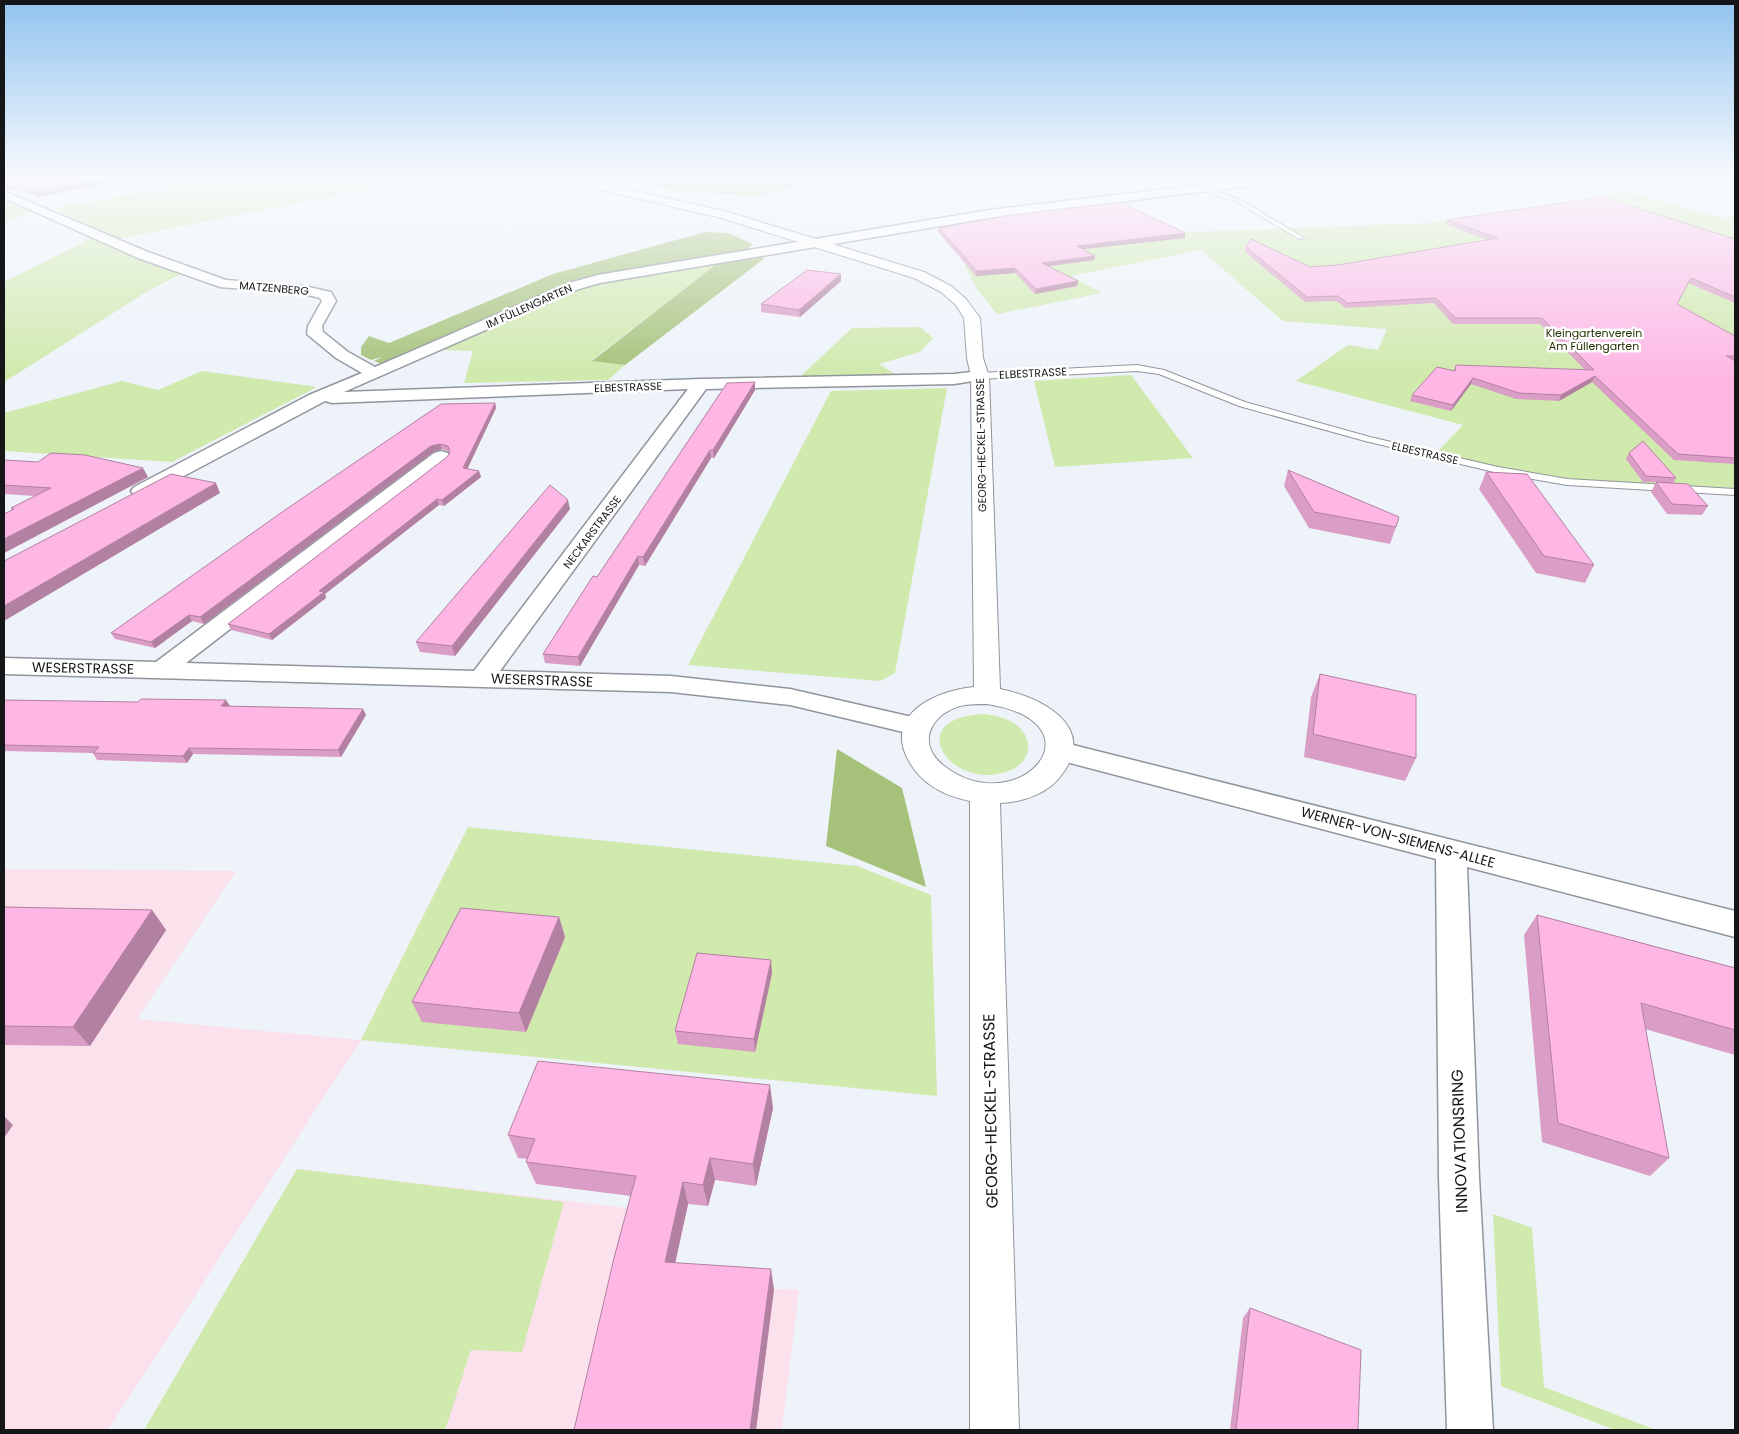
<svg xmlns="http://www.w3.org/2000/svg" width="1739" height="1434" font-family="Poppins,sans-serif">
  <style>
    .education { fill: #fae1eb }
    .green { fill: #d0e9ad }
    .forest { fill: #a6c27a }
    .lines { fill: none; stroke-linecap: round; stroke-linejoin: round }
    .service-casing { stroke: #90959b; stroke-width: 2 }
    .minor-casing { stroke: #90959b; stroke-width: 3 }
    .tertiary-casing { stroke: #90959b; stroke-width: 2 }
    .service { fill: #fff; fill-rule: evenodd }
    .minor { fill: #fff; fill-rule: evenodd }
    .tertiary { fill: #fff; fill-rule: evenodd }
    .wall { fill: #da9dc5 }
    .shaded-wall { fill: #b280a0 }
    .building { fill: #feb7e5; stroke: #b280a0 }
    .labels { text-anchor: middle; stroke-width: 5; stroke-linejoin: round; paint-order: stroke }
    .far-street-label { font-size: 11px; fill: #141618; stroke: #fff }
    .far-park-label { font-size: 11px; fill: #233300; stroke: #fff }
    .street-label { font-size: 14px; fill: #141618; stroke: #fff }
    .near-street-label { font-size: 16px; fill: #141618; stroke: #fff }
  </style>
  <rect width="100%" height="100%" fill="#eef3fa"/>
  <!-- education -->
  <g class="education">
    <polygon points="4,869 236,871 137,1019 361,1040 108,1430 4,1430"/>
    <polygon points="297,1169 686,1215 675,1265 774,1289 799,1290 782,1430 144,1430"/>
  </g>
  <!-- green -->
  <g class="green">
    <polygon points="241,175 438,175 118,239 53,208"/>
    <polygon points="1627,192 1726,219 1735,215 1735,488 1580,480 1502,468 1436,453 1463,425 1296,381 1348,345 1378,350 1387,329 1283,321 1201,250 1071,276 1102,293 997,314 977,289 964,264 989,263 1162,233 1430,223"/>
    <polygon points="4,198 35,210 4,223"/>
    <polygon points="92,238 136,258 181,274 148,291 4,382 4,282"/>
    <polygon points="719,262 592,360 625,365 608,380 464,383 473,351 439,350 583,287 603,281"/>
    <polygon points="920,327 933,338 920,352 879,364 898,376 801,376 852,328"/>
    <polygon points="202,371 317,387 172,462 4,451 4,413 122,381 158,390"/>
    <polygon points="1131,375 1193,458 1055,467 1034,381"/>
    <polygon points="947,388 895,673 880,681 688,665 831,391"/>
    <path d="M984,714c9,1 18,3 26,7 22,11 26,38 1,49 -58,25 -113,-52 -27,-56z"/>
    <polygon points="468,827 857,866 931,895 937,1096 361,1040"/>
    <polygon points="297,1169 564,1202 522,1352 471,1350 445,1430 144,1430"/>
    <polygon points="1493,1214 1532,1228 1544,1387 1656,1430 1615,1430 1501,1386"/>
  </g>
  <!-- forest -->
  <g class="forest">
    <polygon points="611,175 839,175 755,196 674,190"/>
    <polygon points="705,232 728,233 753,244 745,252 595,276 569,284 384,365 374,361 382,357 371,360 361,355 361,347 369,336 389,343 553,274"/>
    <polygon points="758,256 765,258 625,365 592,361 719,262"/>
    <polygon points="837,749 902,788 926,887 826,846"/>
  </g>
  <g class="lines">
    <!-- service casing -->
    <g class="service-casing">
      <g id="service">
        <polygon points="1200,186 1241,200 1304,238 1299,239 1237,202 1198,189"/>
        <polygon points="1137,365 1164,370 1245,402 1370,437 1498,467 1567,479 1735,489 1735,495 1567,485 1498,473 1365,441 1239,406 1159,374 1137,371 980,379 976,376 980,373"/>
      </g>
    </g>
    <!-- minor casing -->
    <g class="minor-casing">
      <g id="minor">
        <polygon points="1286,175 1317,175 1312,178 989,218 600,283 579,289 344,392 701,379 954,374 980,371 986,373 988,376 986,379 954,384 706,389 500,671 671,676 790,689 925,720 929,726 925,732 916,735 790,705 671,692 4,674 4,658 156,662 434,453 441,451 448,453 450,457 448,461 186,663 474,671 688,389 332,403 325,401 148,495 141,497 134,495 131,491 134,487 309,395 362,373 336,358 307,334 308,326 322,301 320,298 304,294 220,287 138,258 4,198 4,191 148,252 226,280 304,286 331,292 336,301 322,326 323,332 348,352 375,367 569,283 598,275 989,210"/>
        <polygon points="1061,742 1735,911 1735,937 1467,867 1479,1177 1493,1430 1447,1430 1439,1177 1436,859 1051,758 1047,751 1051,744"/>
      </g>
    </g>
    <!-- tertiary casing -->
    <g class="tertiary-casing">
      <path id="tertiary" d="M544,175h20l164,37 196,60 27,14 15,13 14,19 3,40 6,18 11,313c40,8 97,36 63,84 -13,20 -39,29 -63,30l19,627h-49v-629c-25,-5 -47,-16 -60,-38 -28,-47 23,-72 64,-76l-3,-311 -4,-18 -3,-40 -8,-13 -15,-13 -27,-14 -193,-60 -171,-40zM987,704c119,19 32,119 -43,62 -28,-22 -14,-51 16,-60 9,-2 18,-2 27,-2z"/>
    </g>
    <!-- service -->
    <use href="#service" class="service"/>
    <!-- minor -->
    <use href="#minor" class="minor"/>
    <!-- tertiary -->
    <use href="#tertiary" class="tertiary"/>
  </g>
  <!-- wall -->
  <g class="wall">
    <polygon points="4,175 145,176 38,197 17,188 9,191 4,189"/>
    <polygon points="1209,175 1257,175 1234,178"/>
    <polygon points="1701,175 1735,175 1735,182"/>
    <polygon points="1447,220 1735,239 1735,303 1688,283 1677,304 1735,336 1735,464 1674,460 1592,382 1559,401 1516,399 1471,384 1451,411 1410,401 1412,395 1454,370 1456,365 1585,370 1540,324 1453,324 1434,303 1346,308 1336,301 1305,302 1245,252 1246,247 1310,267 1338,265 1487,240 1445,224"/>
    <polygon points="939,228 1185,238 1083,249 1095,256 1094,260 1049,266 1077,286 1035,294 1015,273 976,276 938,232"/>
    <polygon points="841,274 841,281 800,317 761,312 761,304"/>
    <polygon points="755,382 755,390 714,458 711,458 645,566 639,565 580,666 545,663 543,654 597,577"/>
    <polygon points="495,403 496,408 467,469 479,471 481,477 444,506 439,505 325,594 326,598 272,640 231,630 228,624 447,457 450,452 442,449 433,452 204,624 192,621 155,648 115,639 111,633"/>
    <polygon points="1629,453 1676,478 1673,483 1708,506 1702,515 1667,514 1651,492 1656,482 1643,482 1626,459"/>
    <polygon points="4,460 148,477 4,553 4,514 12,510 11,508 35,496 4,494"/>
    <polygon points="1288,470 1396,527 1390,544 1309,528 1284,486"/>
    <polygon points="1486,472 1594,565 1585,583 1536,573 1479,489"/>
    <polygon points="570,509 455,656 420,652 416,642"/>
    <polygon points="1320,674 1416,758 1405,781 1304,757 1311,697"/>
    <polygon points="4,700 229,706 363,709 366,715 341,757 193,754 187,763 97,760 93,753 4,751"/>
    <polygon points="4,907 152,910 166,930 90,1046 4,1045"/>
    <polygon points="1537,915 1735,968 1735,1055 1645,1029 1669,1158 1650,1176 1542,1142 1524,935"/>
    <polygon points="559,917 565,937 526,1032 422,1022 412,1002"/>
    <polygon points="772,973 755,1052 678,1044 675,1031"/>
    <polygon points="773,1108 756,1186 715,1180 708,1206 688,1204 675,1263 774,1289 756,1430 574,1430 631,1196 536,1184 526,1162 528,1159 518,1158 508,1135"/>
    <polygon points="1250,1308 1358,1430 1230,1430 1243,1318"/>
  </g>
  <!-- shaded-wall -->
  <g class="shaded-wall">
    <polygon points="120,175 144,175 145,176 38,197 36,192"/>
    <polygon points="1235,175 1257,175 1234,178"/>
    <polygon points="14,183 17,188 9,191 6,186"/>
    <polygon points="1185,233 1185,238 1076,250 1077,246"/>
    <polygon points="1095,256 1094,260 1042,267 1042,263"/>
    <polygon points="1015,268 1015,273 976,276 977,271"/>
    <polygon points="841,274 841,281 800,317 799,310"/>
    <polygon points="1078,281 1077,286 1035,294 1036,289"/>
    <polygon points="1595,376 1592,382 1559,401 1561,395"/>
    <polygon points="1473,378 1471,384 1451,411 1453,405"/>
    <polygon points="755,382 755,390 714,458 713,450"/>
    <polygon points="495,403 496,408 465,474 463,468"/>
    <polygon points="440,444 442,449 433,452 204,624 200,617 431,446"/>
    <polygon points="710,450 711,458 645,566 643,557"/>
    <polygon points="143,468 148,477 4,553 4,539"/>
    <polygon points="479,471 481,477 444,506 442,500"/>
    <polygon points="216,483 220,493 4,621 4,606"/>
    <polygon points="437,499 439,505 325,594 326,598 272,640 269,634 319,591"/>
    <polygon points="568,500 570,509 455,656 452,646"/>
    <polygon points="638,556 639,565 580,666 578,657"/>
    <polygon points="189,615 192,621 155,648 151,642"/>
    <polygon points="226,700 230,706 221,706"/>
    <polygon points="363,709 366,715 341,757 338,750"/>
    <polygon points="189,748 193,754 187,763 183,756"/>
    <polygon points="152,910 166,930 90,1046 73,1027"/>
    <polygon points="559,917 565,937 526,1032 519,1013"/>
    <polygon points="771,960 772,973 755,1052 754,1039"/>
    <polygon points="770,1085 773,1108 756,1186 753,1164"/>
    <polygon points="4,1116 13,1125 4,1138"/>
    <polygon points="710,1158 715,1180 708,1206 703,1185"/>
    <polygon points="683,1182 688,1204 671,1282 665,1262"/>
    <polygon points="771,1269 774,1289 756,1430 750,1430"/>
  </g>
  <!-- building -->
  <g class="building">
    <polygon points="4,175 120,175 36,192 14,183 6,186 4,185"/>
    <polygon points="1602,197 1735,239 1735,297 1691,278 1677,304 1735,336 1735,356 1726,356 1735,361 1735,458 1678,454 1595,376 1561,395 1519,393 1473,378 1453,405 1412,395 1437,367 1455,371 1456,365 1594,370 1542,318 1455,318 1436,298 1347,303 1338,296 1307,297 1246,247 1251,239 1310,267 1338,265 1498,238 1447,220"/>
    <polygon points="1120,202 1185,233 1077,246 1095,256 1042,263 1078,281 1036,289 1015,268 977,271 939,228 1004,216"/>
    <polygon points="807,270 841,274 799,310 761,304"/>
    <polygon points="755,382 713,450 710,450 643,557 638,556 578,657 543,654 593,576 597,577 727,383"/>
    <polygon points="495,403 463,468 479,471 442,500 437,499 319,591 324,592 269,634 228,624 447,457 450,452 448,446 440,444 431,446 200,617 189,615 151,642 111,633 285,510 441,404"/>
    <polygon points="1643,441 1676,478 1646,476 1629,453"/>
    <polygon points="51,453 85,455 143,468 4,539 4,514 14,509 11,508 51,488 4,485 4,460 38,462"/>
    <polygon points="1288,470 1399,517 1396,527 1314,512"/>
    <polygon points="1486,472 1527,474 1594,565 1544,556"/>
    <polygon points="171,474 216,483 4,606 4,561 6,560"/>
    <polygon points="1656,482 1688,484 1708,506 1672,504"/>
    <polygon points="550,485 568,500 452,646 416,642"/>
    <polygon points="1320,674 1416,695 1416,758 1313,734"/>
    <polygon points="141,699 226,700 221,706 363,709 338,750 189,748 183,756 93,753 99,747 4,745 4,700 138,702"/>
    <polygon points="4,907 152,910 73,1027 4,1026"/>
    <polygon points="461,908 559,917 519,1013 412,1002"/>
    <polygon points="1537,915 1735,968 1735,1030 1641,1003 1669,1158 1558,1123"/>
    <polygon points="697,953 771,960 754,1039 675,1031"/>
    <polygon points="538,1061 770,1085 753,1164 710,1158 703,1185 683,1182 665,1262 771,1269 750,1430 574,1430 614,1258 636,1176 526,1162 535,1139 508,1135"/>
    <polygon points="1250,1308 1361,1350 1358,1430 1236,1430"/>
  </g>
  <!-- sky -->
  <linearGradient id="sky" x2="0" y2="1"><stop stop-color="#92c3ef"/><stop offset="0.47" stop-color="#f7fafd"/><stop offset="1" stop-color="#f7fafd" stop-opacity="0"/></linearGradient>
  <rect width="1739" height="376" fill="url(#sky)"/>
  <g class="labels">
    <!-- far-street labels -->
    <g class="far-street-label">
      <text transform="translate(274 288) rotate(5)" y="4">MATZENBERG</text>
      <text transform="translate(529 306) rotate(-24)" y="4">IM FÜLLENGARTEN</text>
      <text transform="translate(1033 373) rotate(-3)" y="4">ELBESTRASSE</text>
      <text transform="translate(628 387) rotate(-2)" y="4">ELBESTRASSE</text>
      <text transform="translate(981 445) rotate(-91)" y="4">GEORG-HECKEL-STRASSE</text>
      <text transform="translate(1425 453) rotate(13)" y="4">ELBESTRASSE</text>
      <text transform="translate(592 532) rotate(-53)" y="4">NECKARSTRASSE</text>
    </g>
    <!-- far-park labels -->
    <g class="far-park-label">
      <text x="1594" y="337">Kleingartenverein<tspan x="1594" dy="13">Am Füllengarten</tspan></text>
    </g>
    <!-- street labels -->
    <g class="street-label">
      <text transform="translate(83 668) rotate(1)" y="5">WESERSTRASSE</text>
      <text transform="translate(542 680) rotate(2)" y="5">WESERSTRASSE</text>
      <text transform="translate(1398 837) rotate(15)" y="5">WERNER-VON-SIEMENS-ALLEE</text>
    </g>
    <!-- near-street labels -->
    <g class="near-street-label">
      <text transform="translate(990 1111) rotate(-91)" y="6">GEORG-HECKEL-STRASSE</text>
      <text transform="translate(1459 1141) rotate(-92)" y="6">INNOVATIONSRING</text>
    </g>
  </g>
  <!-- border -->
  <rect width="1739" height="1434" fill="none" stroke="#141618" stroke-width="10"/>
</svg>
